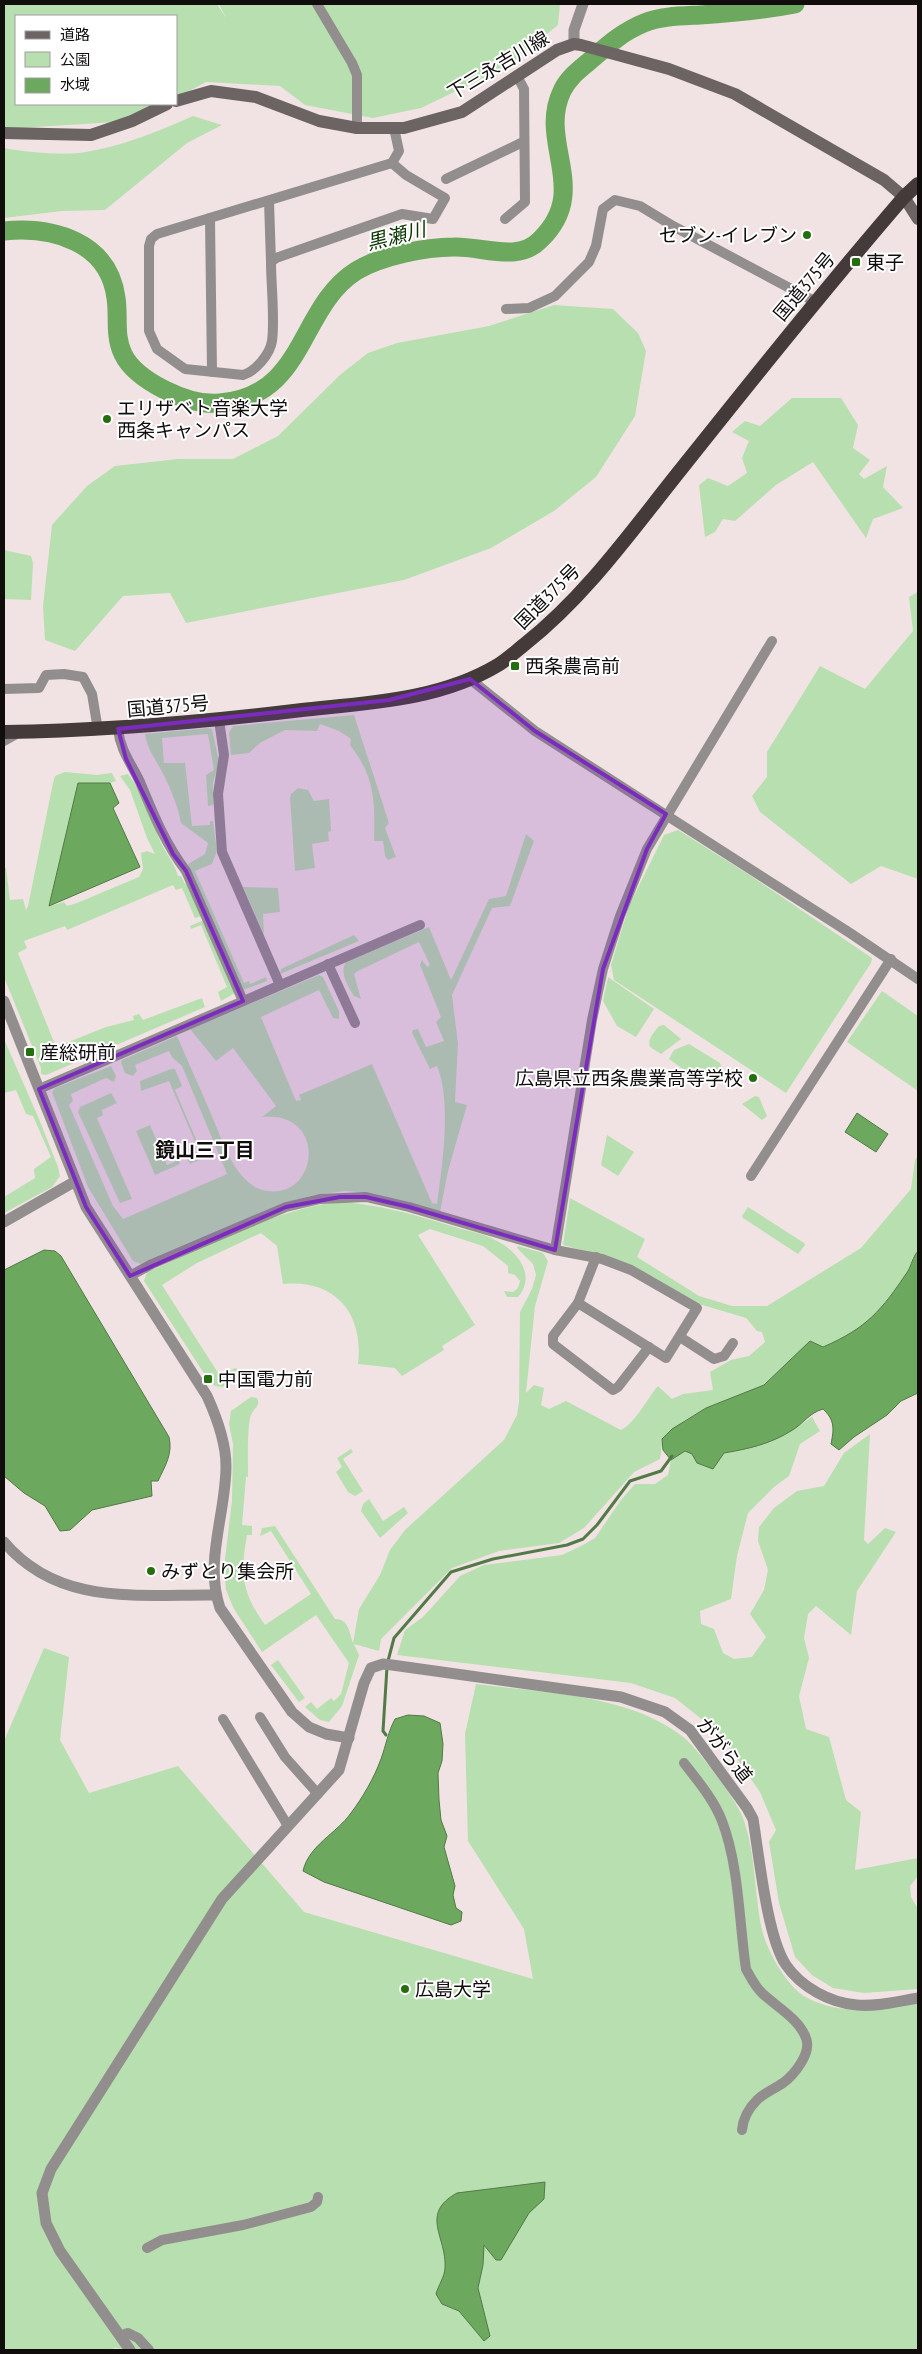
<svg xmlns="http://www.w3.org/2000/svg" width="922" height="2354" font-family="'PT Sans Narrow','Noto Sans JP',sans-serif">
  <style>
    .green { fill: #b8dfb0 }
    .water { fill: #6ca95f; stroke: #517a46 }
    .lines { fill: none; stroke-linecap: round; stroke-linejoin: round }
    .stream { stroke: #517a46; stroke-width: 3 }
    .river { stroke: #6ca95f; stroke-width: 19 }
    .minor { stroke: #938e8e; stroke-width: 10 }
    .tertiary { stroke: #938e8e; stroke-width: 11 }
    .secondary { stroke: #6c6463; stroke-width: 12 }
    .trunk { stroke: #443a3a; stroke-width: 14 }
    .marked { fill: #7b2cbf; fill-opacity: 0.2; stroke: #7b2cbf; stroke-width: 4; stroke-linejoin: round }
    .poi-dot { fill: #246e0f; stroke: #fff; stroke-width: 2 }
    .labels { text-anchor: middle; stroke-width: 4; stroke-linejoin: round; paint-order: stroke }
    .street-label { font-size: 19px; fill: #110d0d; stroke: #fff }
    .poi-label { font-size: 19px; fill: #110d0d; stroke: #fff; text-anchor: start }
    .water-label { font-size: 20px; font-style: italic; fill: #0d3603; stroke: #fff }
    .neighbourhood-label { font-size: 20px; font-weight: bold; fill: #110d0d; stroke: #fff }
  </style>
  <rect width="100%" height="100%" fill="#f1e3e3"/>
  <!-- green -->
  <g class="green">
    <polygon points="4,4 217,4 226,18 219,4 560,4 558,25 506,67 421,108 373,118 305,105 280,86 206,82 176,98 176,16 16,16 16,104 164,104 132,121 4,129"/>
    <path d="M193,116l29,9 -35,18 -82,67 -43,1 -58,7v-70c22,4 54,7 76,5 40,-6 77,-21 113,-37z"/>
    <polygon points="554,305 613,309 638,333 646,351 635,416 596,477 554,511 491,548 404,580 186,623 170,593 123,596 75,651 45,640 43,606 52,525 87,486 115,466 178,459 233,459 278,436 341,374 368,353 397,343 489,326"/>
    <polygon points="792,398 841,398 858,425 853,448 870,460 859,474 864,479 887,466 883,487 903,508 873,519 866,538 813,462 776,485 735,521 723,519 715,532 705,537 699,485 708,478 728,486 747,473 742,458 749,441 732,432 745,421 760,426"/>
    <polygon points="4,550 31,556 33,563 31,600 4,599"/>
    <polygon points="918,592 918,879 881,866 851,884 760,812 752,796 767,777 767,752 820,666 865,689 913,631 909,597"/>
    <path d="M354,715l35,108 -4,5 11,29 -8,3 -3,-4 -2,-15h-9c1,-40 1,-64 -24,-96l1,-6 -12,-8 -19,-7 -3,7 -32,-1 -25,13 -11,10 -18,2 -2,-22 4,-7z"/>
    <path d="M208,728l4,1 7,33 -6,21v22l-5,1 -2,-31 8,-5 -6,-36 -46,4 2,25h21l7,63 18,-1v-4h3l4,30 -5,13 -17,7 49,112 5,-2 1,3 16,-7 1,4 -24,9 -4,-4 -51,-122 17,-10 3,-11 -27,-20c-2,-14 -13,-41 -20,-53 -7,-13 -14,-22 -16,-36z"/>
    <path d="M65,772l32,3 15,-2 4,8 -6,2 -60,123 14,-4 3,4 10,-3 62,-26 4,-8 -2,-16 6,-2 8,3 -8,-16 -17,-48 -10,-14 8,-2c15,19 23,45 32,67 6,13 14,21 18,35h3l4,8 3,-1 14,33 -7,2 -13,-30 -6,2 -3,-5 -106,45 -2,-4 -41,15 3,7 -9,5 38,94 50,-20 28,-7 -1,-4 6,-2 4,6 59,-22 3,9 -159,68 -5,-1v-6l-37,-91v-110l2,1 4,32 13,-1 3,11 2,-4 25,-123 2,-7z"/>
    <polygon points="298,788 308,790 314,801 329,799 331,831 328,832 329,841 312,844 315,868 295,871 290,798 291,794"/>
    <polygon points="678,830 748,874 872,958 871,963 786,1093 614,980 611,965 629,906 664,835"/>
    <path d="M526,834l8,7 -24,65 -18,2 -40,87 6,49 -3,58 12,3 -19,66 -8,41 -73,-19 -22,-2 -30,4 -31,8 -143,61 -8,-3 -45,-74 -36,-95 3,-4 56,-22 5,10 -2,6 -8,-4 -35,16 2,7 -4,4 44,101 10,13 104,-45 -45,-108 -10,-9 -3,-6 -34,14 2,6 -4,5 -8,-3 -4,-10 1,-3 55,-24c12,28 25,56 37,85 8,19 15,41 30,57 5,5 11,10 19,12 55,14 67,-80 -1,-73l14,-11 -43,-58 -17,13 -26,-32 129,-54 4,2 16,34v8l-6,-1 -14,-28 -58,27 35,84 5,-1 -2,-5 73,-31 60,139 5,1c5,-38 15,-102 0,-138l-7,3 -18,-36 1,-3 5,-1 8,18 18,-6 -8,-19 5,-5 -21,-52 2,-5 5,7 3,-2 -11,-23 -61,29 -4,3 7,25 -7,-3c-6,-10 -15,-23 -8,-34l83,-35 22,53 38,-81 17,-3z"/>
    <polygon points="243,887 278,888 280,912 263,914 264,935"/>
    <polygon points="204,920 235,993 221,1001 218,992 227,987 201,925 191,929 190,926"/>
    <polygon points="354,935 359,941 280,974 281,969"/>
    <polygon points="608,977 654,1009 636,1037 617,1026 603,1001"/>
    <polygon points="882,991 918,1016 918,1091 847,1042"/>
    <path d="M664,1025l17,14 -20,15 -11,-7c-3,-8 4,-15 9,-21z"/>
    <polygon points="4,1039 39,1119 58,1167 60,1176 52,1187 4,1213 4,1197 35,1178 34,1169 51,1157 33,1116 26,1114 16,1090 4,1093"/>
    <polygon points="689,1044 720,1063 721,1066 714,1077 700,1081 669,1059 674,1050"/>
    <polygon points="171,1069 175,1069 182,1086 175,1090 204,1158 190,1164 186,1157 199,1151 169,1081 141,1091 140,1081"/>
    <polygon points="111,1093 117,1103 102,1110 103,1115 97,1118 132,1199 120,1203 78,1112 80,1107"/>
    <polygon points="755,1096 759,1097 767,1116 762,1120 742,1104"/>
    <polygon points="150,1125 167,1165 179,1160 180,1164 155,1175 136,1131"/>
    <polygon points="607,1135 634,1152 618,1176 601,1165"/>
    <path d="M918,1156v95l-6,7 -2,11 -38,50 -26,18 -63,30 -19,18 -58,23 -21,12 -22,18 -3,21 -26,13 -50,56 -25,15 -60,8 -47,17 -71,71 -2,12 -25,-7 5,11 -17,51 -13,16 -9,-2 -15,-13 6,-5 6,7 14,-11 3,3 7,-7 8,-31 -33,-48 -54,37 -28,-43 -8,-19 -2,-22 8,-68 1,-56 -4,-20 2,-13 20,-14 6,1c4,9 -3,9 -6,17 -4,10 -3,49 -3,62h-2l-4,48 10,1v9h-5c-7,39 -5,58 18,90l46,-31 -40,-63 -11,5 2,-8 13,-2 60,93c14,0 14,13 18,24l6,-34 21,-34 10,-25 15,-20 99,-90 13,-25 2,-13 1,-90 12,-23 4,-14 -3,-11 -16,-16 1,-2 25,7 5,8 -13,45 -9,87 8,-8 10,3 -3,17 8,4 17,-8 55,29c14,-7 26,-31 37,-44l14,13 11,-5 30,-4 -3,-18 21,-12 18,-4 16,-14 -3,-10 -5,-1 -11,-13 -47,-14 -97,-48 -39,-11 7,-47 75,41 -8,18 62,39 33,10h35l94,-58 50,-59 4,-29z"/>
    <path d="M335,1202c42,1 80,13 120,25 12,4 28,6 40,13 22,10 42,35 23,57h-11l-3,-6 9,1 5,-4 2,-7 -5,-6 -7,-2v-7l-25,-20 -53,-17 -12,6 57,90 -33,21 2,4 -42,26 -7,-8 -37,-4c6,-51 -23,-85 -75,-80l-6,-38 -16,-13 -64,30 -35,22 58,91 15,-8 3,1 3,4 -1,4c-12,7 -20,16 -31,4l-65,-100 3,-9c61,-26 122,-60 188,-70z"/>
    <polygon points="748,1207 804,1243 805,1245 798,1254 743,1218 742,1216"/>
    <path d="M812,1417l8,14 -20,13 -11,32 -15,11 -26,26 -11,43 -6,43 -31,12 1,13 13,5 9,24 11,6 18,-2 14,-20 -16,-23 14,-24 4,-20 -10,-29 1,-14 15,-19 23,-17 27,-5 20,-33 26,-19 -6,106 4,4 17,-16 11,4 -39,59 -6,44 -35,-29 -8,8 -4,24 5,20 -10,38 7,33 23,8 17,63 15,12 -6,58 63,-12v18l-8,10 1,11 7,12v80l-54,4 -31,-5 -21,-13 -17,-18 -16,-54 -10,-61 7,-12 -16,-38 -41,-59 -44,-35 -44,-15 -234,-28 8,-25 18,-13 37,-41 24,-11 78,-10 21,-10 12,-7 26,-38 14,-16h20l13,-9 3,-15 14,-9c9,4 17,3 26,3 39,-1 70,-16 101,-37z"/>
    <polygon points="351,1449 353,1452 343,1459 363,1491 355,1496 348,1492 336,1472 342,1467 337,1458"/>
    <polygon points="369,1499 383,1521 404,1507 408,1513 380,1538 361,1511 363,1504"/>
    <path d="M44,1648l25,9 -9,83 29,53 89,-27 126,146 229,67 -9,-50 -56,-88 -3,-107 11,-50c67,9 151,10 206,52 15,11 55,65 61,82 13,36 11,75 19,112 5,20 22,51 39,64 6,5 22,11 31,13 28,6 58,-3 86,-8v351h-788l-15,-2 -7,2h-104v-609z"/>
    <polygon points="278,1660 305,1698 299,1702 271,1665"/>
  </g>
  <!-- water -->
  <g class="water">
    <polygon points="78,783 110,783 119,803 113,808 140,867 49,906"/>
    <polygon points="857,1113 888,1134 876,1152 845,1132"/>
    <path d="M44,1250l11,1 6,5 108,181c4,17 -4,29 -11,44h-7l1,15 -60,14 -22,20 -10,1 -15,-25 -21,-13 -20,-17v-206z"/>
    <path d="M918,1251v142l-17,8 -14,14 -33,22 -15,13 -8,-6c3,-15 4,-24 -8,-35 -14,4 -20,15 -32,22 -21,13 -43,18 -67,22l-11,16 -16,-6 -5,-9 -7,-3 -14,9 -8,-10 -1,-11 10,-10 34,-21 58,-23 46,-44 13,6c44,-19 58,-36 85,-76 4,-7 4,-13 10,-20z"/>
    <path d="M408,1715l16,1 16,7 3,21 -1,17 -4,12 1,27 2,20 6,16 -3,11 11,39 -2,9 3,13 6,4 -1,9 -10,4 -127,-43 -21,-11c6,-26 33,-37 48,-58 12,-16 23,-35 30,-54 5,-14 7,-27 14,-40z"/>
    <path d="M545,2182l-1,17 -15,14 -28,47h-5l-12,-15 -1,20 -5,23 12,48 -6,5 -25,-30 -17,-7 -6,-10c2,-8 9,-18 9,-26 2,-31 -26,-54 12,-75z"/>
  </g>
  <g class="lines">
    <!-- stream -->
    <g class="stream">
      <polyline points="388,1661 394,1638 451,1572 493,1559 567,1545 583,1539 597,1525 630,1481 661,1471 672,1456"/>
      <polyline points="386,1735 383,1731 387,1667"/>
    </g>
    <!-- river -->
    <path class="river" d="M4,231c49,-5 105,11 112,67 3,19 -2,37 7,56 8,17 26,28 42,36 16,8 36,15 55,13 86,-7 78,-95 136,-132 24,-15 69,-24 98,-24 28,-1 64,16 86,-7 52,-50 -3,-97 22,-149 7,-15 20,-23 31,-33 16,-14 31,-27 51,-35 18,-7 37,-7 56,-8 31,-2 64,-5 95,-11"/>
    <!-- minor -->
    <g class="minor">
      <polyline points="317,4 352,63 357,75 357,128"/>
      <path d="M392,163l14,12 39,23 -12,21 -31,-5 -126,44 -5,4c0,22 4,58 1,79 -2,13 -16,30 -29,34l-58,-6 -28,-20 -8,-18v-85l2,-7 6,-5 235,-71 7,-12 -5,-23"/>
      <polyline points="446,179 523,142"/>
      <polyline points="269,201 271,262"/>
      <polyline points="210,218 212,372"/>
      <polyline points="505,219 525,202 524,89 517,76"/>
      <polyline points="506,309 529,308 555,296 589,262 596,246 603,209 615,200 640,206 673,226 814,301"/>
      <polyline points="470,679 535,731 850,933 918,979"/>
      <polyline points="4,689 39,688 46,675 64,674 83,677 92,694 98,730"/>
      <polyline points="219,720 224,755 218,794 222,852 280,985"/>
      <path d="M118,729c2,21 13,34 22,53 13,31 25,62 46,89l57,130"/>
      <polyline points="4,741 20,732"/>
      <polyline points="328,964 355,1023"/>
      <polyline points="39,1089 420,925"/>
      <polyline points="751,1176 891,959"/>
      <polyline points="555,1250 592,1020 603,969 620,916 647,849 772,641"/>
      <polyline points="596,1257 578,1303 553,1336 553,1344 613,1390 618,1387 649,1347"/>
      <polyline points="130,1276 152,1264 286,1207 320,1199 366,1197 409,1207 555,1250 602,1259 631,1270 697,1308 666,1358 578,1303"/>
      <polyline points="680,1337 714,1359 724,1356 733,1343"/>
      <polyline points="260,1717 285,1757 318,1794"/>
      <polyline points="223,1719 288,1826"/>
      <path d="M684,1763c14,18 30,37 38,58 17,44 17,100 24,148 5,9 9,18 17,25 14,13 36,25 43,44 6,15 -12,37 -23,45 -9,6 -19,10 -26,17 -9,9 -14,18 -15,30"/>
      <polyline points="147,2248 162,2240 243,2225 311,2207 317,2202 318,2197"/>
      <polyline points="120,2336 128,2333 138,2338 149,2350"/>
    </g>
    <!-- tertiary -->
    <g class="tertiary">
      <polyline points="574,44 574,30 583,4"/>
      <path d="M4,1001l82,206 121,189c10,22 19,46 19,70 0,48 -22,95 -6,142l72,104 17,15 17,7 23,4"/>
      <polyline points="4,1222 74,1182"/>
      <path d="M4,1542c55,65 135,52 212,53"/>
      <path d="M130,2350l-70,-99 -14,-28 -4,-30 9,-24 171,-270 117,-129 25,-87 7,-15 12,-4 9,1 229,32 44,15 25,18 57,78 6,11c6,36 14,118 33,146 15,22 44,38 71,40 20,2 42,-4 61,-7"/>
    </g>
    <!-- secondary -->
    <g class="secondary">
      <polyline points="176,101 211,91 256,97 319,121 357,128 404,128 462,112 557,50 574,44 581,45 669,69 735,94 884,180 904,197 918,219"/>
      <polyline points="4,133 91,135 132,121 167,104"/>
    </g>
    <!-- trunk -->
    <path class="trunk" d="M4,732c100,-1 199,-10 298,-22 66,-7 138,-10 196,-45 10,-6 18,-14 27,-21 62,-49 108,-115 157,-176 73,-92 146,-183 222,-271l14,-13"/>
  </g>
  <!-- marked area -->
  <path class="marked" d="M470,679l65,52 131,83 -19,35 -44,120 -48,281 -146,-43 -43,-10h-26l-54,10 -156,69 -44,-69 -47,-118 204,-88 -57,-130 -13,-17 -47,-95 -8,-30 271,-29z"/>
  <!-- markers -->
  <g class="poi-dot">
    <circle cx="807" cy="235" r="5"/>
    <rect x="851" y="257" width="10" height="10" rx="2.5"/>
    <circle cx="107" cy="419" r="5"/>
    <rect x="510" y="661" width="10" height="10" rx="2.5"/>
    <rect x="25" y="1047" width="10" height="10" rx="2.5"/>
    <circle cx="753" cy="1078" r="5"/>
    <rect x="203" y="1374" width="10" height="10" rx="2.5"/>
    <circle cx="151" cy="1571" r="5"/>
    <circle cx="405" cy="1989" r="5"/>
  </g>
  <g class="labels">
    <!-- street labels -->
    <g class="street-label">
      <text transform="translate(498 65) rotate(-31)" y="7">下三永吉川線</text>
      <text transform="translate(804 286) rotate(-50)" y="7">国道375号</text>
      <text transform="translate(547 596) rotate(-45)" y="7">国道375号</text>
      <text transform="translate(168 706) rotate(-5)" y="7">国道375号</text>
      <text transform="translate(725 1750) rotate(52)" y="7">ががら道</text>
    </g>
    <!-- poi labels -->
    <g class="poi-label">
      <text x="797" y="242" text-anchor="end">セブン-イレブン</text>
      <text x="866" y="269">東子</text>
      <text x="117" y="415">エリザベト音楽大学<tspan x="117" dy="22">西条キャンパス</tspan></text>
      <text x="525" y="673">西条農高前</text>
      <text x="40" y="1059">産総研前</text>
      <text x="743" y="1085" text-anchor="end">広島県立西条農業高等学校</text>
      <text x="218" y="1386">中国電力前</text>
      <text x="161" y="1578">みずとり集会所</text>
      <text x="415" y="1996">広島大学</text>
    </g>
    <!-- water labels -->
    <g class="water-label">
      <text transform="translate(396 236) rotate(-14)" y="7">黒瀬川</text>
    </g>
    <!-- neighbourhood labels -->
    <g class="neighbourhood-label">
      <text x="205" y="1157">鏡山三丁目</text>
    </g>
  </g>
  <!-- border -->
  <rect width="922" height="2354" fill="none" stroke="#110d0d" stroke-width="10"/>
  <!-- legend -->
  <rect x="15" y="15" width="162" height="90" fill="#ffffff" stroke="#a09e9e"/>
  <rect x="25" y="31" width="25" height="8" fill="#6c6463" stroke="#a09e9e"/>
  <text x="60" y="40" font-size="15" fill="#110d0d">道路</text>
  <rect x="25" y="52" width="25" height="15" fill="#b8dfb0" stroke="#a09e9e"/>
  <text x="60" y="65" font-size="15" fill="#110d0d">公園</text>
  <rect x="25" y="78" width="25" height="15" fill="#6ca95f" stroke="#a09e9e"/>
  <text x="60" y="90" font-size="15" fill="#110d0d">水域</text>
</svg>
